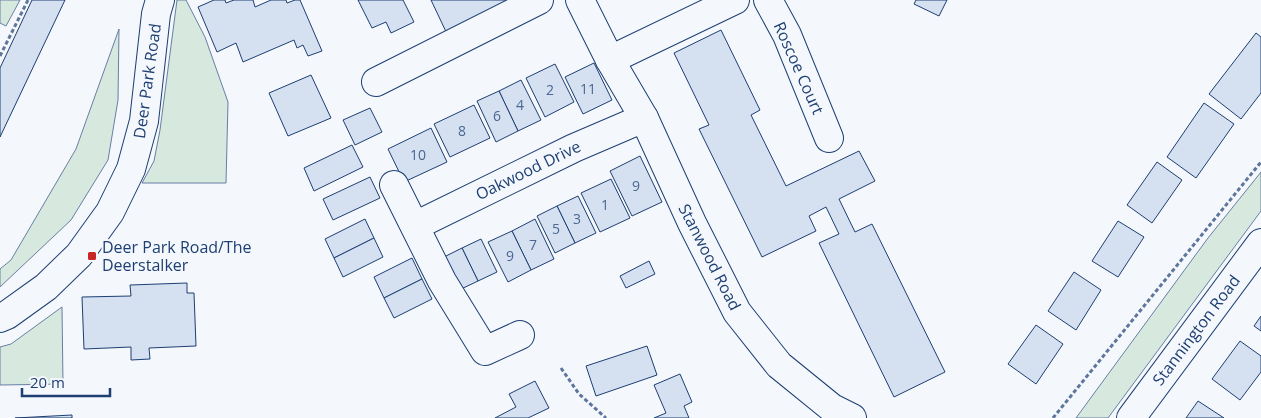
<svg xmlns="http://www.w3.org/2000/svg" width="1261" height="418" font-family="'Open Sans',sans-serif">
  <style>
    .green { fill: #d7e8df; stroke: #687fa3 }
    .building { fill: #d5e0f0; stroke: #1d3f73 }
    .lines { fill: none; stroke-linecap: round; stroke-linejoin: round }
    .minor-casing { stroke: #1d3f73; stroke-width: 30 }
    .major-casing { stroke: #1d3f73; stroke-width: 30 }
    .path { stroke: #5e769c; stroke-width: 3; stroke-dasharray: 4 2.5; stroke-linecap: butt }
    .minor { stroke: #f4f7fb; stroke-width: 28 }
    .major { stroke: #f4f7fb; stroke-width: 28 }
    .poi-dot { fill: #c62828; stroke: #f4f7fb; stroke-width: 2 }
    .labels { text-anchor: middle; stroke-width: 4; stroke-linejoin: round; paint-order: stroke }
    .number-label { font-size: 14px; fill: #4b6792 }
    .street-label { font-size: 16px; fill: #1d3f73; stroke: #f4f7fb }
    .poi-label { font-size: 16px; fill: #1d3f73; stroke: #f4f7fb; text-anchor: start }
  </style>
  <rect width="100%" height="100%" fill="#f4f7fb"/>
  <!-- green -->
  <g class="green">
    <polygon points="0,0 20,0 6,26 0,23"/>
    <polygon points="177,0 186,0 205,37 228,102 226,183 142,183 154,161 160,130"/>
    <polygon points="119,29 118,100 108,160 71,220 0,287 0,269 11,260 76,149"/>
    <polygon points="1261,172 1261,211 1108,418 1076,418 1208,238"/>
    <polygon points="62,307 63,384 0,385 0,347 11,344"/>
  </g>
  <!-- building -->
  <g class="building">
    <polygon points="32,0 65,0 0,137 0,68"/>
    <polygon points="214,0 225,0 226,3 234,0 253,0 255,7 271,0 286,0 287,3 295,0 300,0 322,51 308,56 303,45 297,48 294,40 243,62 236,43 217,52 198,7"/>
    <polygon points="358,0 403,0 414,22 391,33 386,22 372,28"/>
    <polygon points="431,0 511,0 449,38"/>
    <polygon points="916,0 947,0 939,16 914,4"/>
    <polygon points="721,30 760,110 751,115 786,186 859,151 875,181 839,199 855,232 872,224 945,372 894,397 819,243 839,234 826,207 809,216 816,231 762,257 699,129 709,125 674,53"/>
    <polygon points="1256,33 1261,37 1261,93 1241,119 1209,94"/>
    <polygon points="594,63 612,100 583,114 565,77"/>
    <polygon points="555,64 574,102 545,117 526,78"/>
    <polygon points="311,75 331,118 288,136 269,93"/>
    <polygon points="521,80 541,120 518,131 499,91"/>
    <polygon points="499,91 518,131 496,142 477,101"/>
    <polygon points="1204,103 1234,124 1196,178 1167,157"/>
    <polygon points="474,105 490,138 450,157 434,124"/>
    <polygon points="370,108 382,132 355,145 343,120"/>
    <polygon points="431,128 447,162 404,182 388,149"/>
    <polygon points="352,145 363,167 314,191 304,168"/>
    <polygon points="640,156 662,202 632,216 610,171"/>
    <polygon points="1157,162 1182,180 1152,223 1127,205"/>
    <polygon points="370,177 380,198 333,220 323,199"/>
    <polygon points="611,179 630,218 600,232 581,193"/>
    <polygon points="578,196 596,233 575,243 557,206"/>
    <polygon points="557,206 575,243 555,253 537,216"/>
    <polygon points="365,219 374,238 334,258 325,239"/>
    <polygon points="535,219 554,259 531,270 512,231"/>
    <polygon points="1118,221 1144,237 1118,277 1092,261"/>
    <polygon points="512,231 531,270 508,282 488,242"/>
    <polygon points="374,238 383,257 343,277 334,258"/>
    <polygon points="481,239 497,272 478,281 462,248"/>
    <polygon points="462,248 478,281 459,290 444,257"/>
    <polygon points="412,258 422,279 384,298 374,277"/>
    <polygon points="649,261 655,274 626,288 620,276"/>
    <polygon points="1074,272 1101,290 1076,330 1048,311"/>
    <polygon points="422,279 432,299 394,318 384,298"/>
    <polygon points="187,283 187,293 194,293 196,346 149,348 150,359 131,360 131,347 84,349 82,297 131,296 130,285"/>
    <polygon points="1261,316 1261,331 1254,326"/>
    <polygon points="1036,325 1063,344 1036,384 1008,364"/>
    <polygon points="1240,341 1261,356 1261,372 1240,400 1212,379"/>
    <polygon points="647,346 657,375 596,396 586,366"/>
    <polygon points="680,374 692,402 684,406 689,418 654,418 666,413 654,385"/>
    <polygon points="535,381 549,408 528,418 495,418 516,407 509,394"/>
    <polygon points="1198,401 1224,418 1186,418"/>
    <polygon points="72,415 72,418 15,418"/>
  </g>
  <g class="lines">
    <!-- minor casing -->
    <g class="minor-casing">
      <g id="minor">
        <polyline points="580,0 610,60 644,118 692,223 737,312 779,365 832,408 852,418"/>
        <polyline points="768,0 787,35 829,138"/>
        <polyline points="610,60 735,0"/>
        <polyline points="376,82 539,0"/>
        <polyline points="394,185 442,281 485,351 520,335"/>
        <polyline points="415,226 574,148 644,118"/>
        <polyline points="0,318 7,315 46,287 79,255 110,212 131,169 144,121 156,14 160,0"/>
      </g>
    </g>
    <!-- major casing -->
    <g class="major-casing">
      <polyline id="major" points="1131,418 1261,243"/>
    </g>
    <!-- path -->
    <g class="path">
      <polyline points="0,56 28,0"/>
      <polyline points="561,368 579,394 606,418"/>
      <polyline points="1053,418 1261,162"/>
    </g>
    <!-- minor -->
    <use href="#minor" class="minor"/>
    <!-- major -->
    <use href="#major" class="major"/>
  </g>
  <!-- markers -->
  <rect class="poi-dot" x="87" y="251" width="10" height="10" rx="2.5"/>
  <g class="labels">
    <!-- number labels -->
    <g class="number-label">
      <text x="588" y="94">11</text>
      <text x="550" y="95">2</text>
      <text x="520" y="110">4</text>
      <text x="497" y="121">6</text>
      <text x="462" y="136">8</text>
      <text x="418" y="160">10</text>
      <text x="636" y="191">9</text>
      <text x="605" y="210">1</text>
      <text x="577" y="224">3</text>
      <text x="556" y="234">5</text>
      <text x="533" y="250">7</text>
      <text x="510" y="261">9</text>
    </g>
    <!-- street labels -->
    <g class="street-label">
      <text transform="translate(799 68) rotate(66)" y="6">Roscoe Court</text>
      <text transform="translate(147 81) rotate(-82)" y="6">Deer Park Road</text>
      <text transform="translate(528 170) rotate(-26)" y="6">Oakwood Drive</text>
      <text transform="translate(710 257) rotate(63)" y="6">Stanwood Road</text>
      <text transform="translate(1196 330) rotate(-53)" y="6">Stannington Road</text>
    </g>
    <!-- poi labels -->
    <g class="poi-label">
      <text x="102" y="253">Deer Park Road/The<tspan x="102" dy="18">Deerstalker</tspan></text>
    </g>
  </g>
  <!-- scale -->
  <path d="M22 388v8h88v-8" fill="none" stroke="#1d3f73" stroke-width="2.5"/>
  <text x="30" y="388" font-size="15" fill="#1d3f73" stroke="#f4f7fb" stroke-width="4" paint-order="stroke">20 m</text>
</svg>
